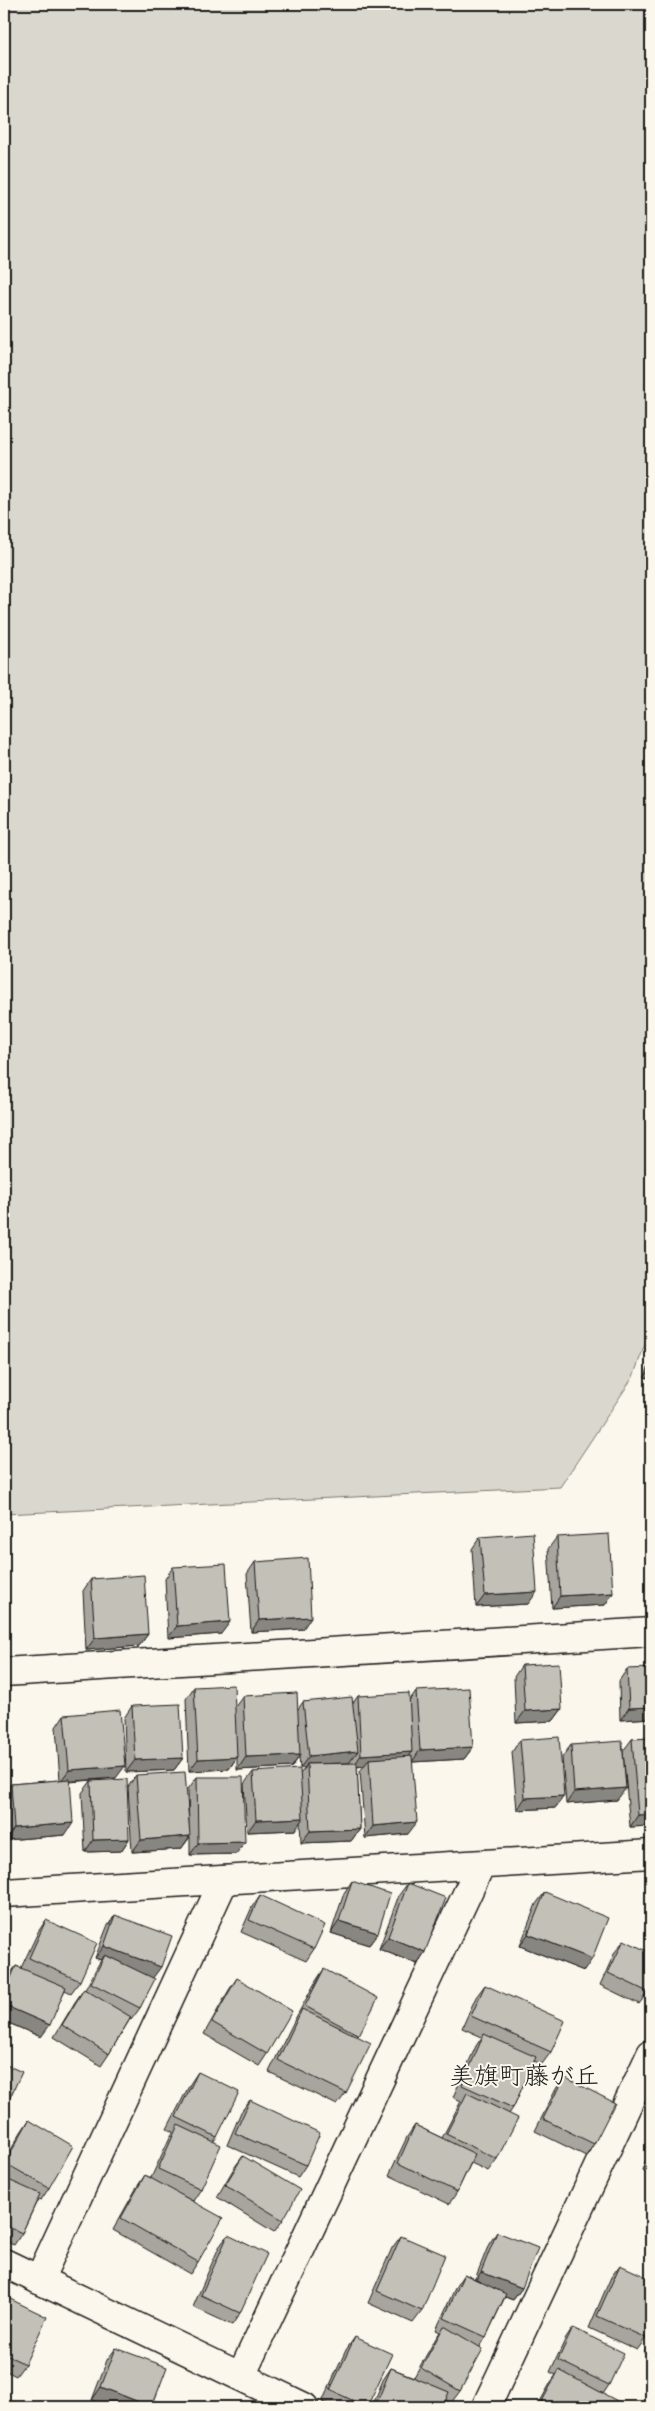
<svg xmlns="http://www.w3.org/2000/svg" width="655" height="2411" font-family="'Indie Flower','Klee One',sans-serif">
<rect width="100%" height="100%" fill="#fbf7ec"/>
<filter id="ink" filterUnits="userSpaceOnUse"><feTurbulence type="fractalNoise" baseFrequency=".02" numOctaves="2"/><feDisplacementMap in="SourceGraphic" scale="10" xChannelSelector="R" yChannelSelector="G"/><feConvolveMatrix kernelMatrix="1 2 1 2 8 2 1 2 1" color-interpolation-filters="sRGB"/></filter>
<g filter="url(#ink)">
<!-- green -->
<polygon fill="#dad7ce" stroke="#7b7a75" points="4,4 651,4 651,1328 633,1377 560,1487 4,1514"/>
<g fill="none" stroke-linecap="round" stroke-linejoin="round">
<defs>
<g id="minor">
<polyline points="4,1672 651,1632"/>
<polyline points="4,1893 651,1854"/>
<polyline points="4,2263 304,2407"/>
<polyline points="39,2280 224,1880"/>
<polyline points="241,2376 480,1866"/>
<polyline points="486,2407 651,2054"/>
</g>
</defs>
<!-- minor casing -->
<use href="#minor" stroke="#1c1c1c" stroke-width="31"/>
<!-- minor -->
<use href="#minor" stroke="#fbf7ec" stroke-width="28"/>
</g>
<!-- wall -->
<g fill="#a8a59e" stroke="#1c1c1c">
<polygon points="651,1359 651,1379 645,1377"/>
<polygon points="480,1537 528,1604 476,1607 472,1549"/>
<polygon points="557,1537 613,1593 605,1605 552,1608 548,1549"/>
<polygon points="255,1562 303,1629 251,1632 247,1574"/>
<polygon points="173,1567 221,1634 168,1638 165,1579"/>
<polygon points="91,1579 148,1634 139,1646 86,1650 83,1591"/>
<polygon points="522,1665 562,1709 553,1721 516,1723 514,1677"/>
<polygon points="627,1669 651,1718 620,1720 619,1681"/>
<polygon points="194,1687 235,1707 243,1696 298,1709 303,1702 352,1704 358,1696 409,1701 416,1691 473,1747 464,1759 412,1762 408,1834 365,1838 360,1771 364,1766 357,1767 360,1829 351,1841 301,1843 300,1821 295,1830 247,1832 244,1784 253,1772 300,1774 305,1768 300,1768 299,1757 292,1767 237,1770 237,1757 229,1769 189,1771 186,1699"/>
<polygon points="132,1706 183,1758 174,1770 126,1772 124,1718"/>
<polygon points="64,1715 116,1778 70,1782 65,1835 6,1840 4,1812 4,1794 11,1784 60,1780 56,1727"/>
<polygon points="651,1738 651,1826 630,1827 623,1751 632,1739"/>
<polygon points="520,1740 564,1796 555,1808 517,1810 512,1752"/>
<polygon points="571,1745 617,1800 566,1804 562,1757"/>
<polygon points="136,1775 189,1830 188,1789 197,1777 236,1854 190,1855 190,1837 181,1849 132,1852 128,1787"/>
<polygon points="91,1781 129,1839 121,1851 85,1852 82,1793"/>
<polygon points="352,1881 378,1933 369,1945 331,1933 344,1893"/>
<polygon points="408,1883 425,1952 417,1964 379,1949 399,1895"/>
<polygon points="545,1892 584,1971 520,1946 536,1904"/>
<polygon points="260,1895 314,1949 306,1961 241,1932 252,1907"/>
<polygon points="115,1915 153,1978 140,2008 131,2020 130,2019 109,2054 101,2066 54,2037 75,2002 84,1989 85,1990 97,1967 101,1960 95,1958 107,1927"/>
<polygon points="46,1920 80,1981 71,1993 65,1990 41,2037 4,2021 4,1986 7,1978 16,1966 21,1968 38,1932"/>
<polygon points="624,1940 648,1992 639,2004 600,1985 615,1952"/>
<polygon points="324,1969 359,2035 357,2036 346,2093 337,2105 269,2072 294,2021 316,1981"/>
<polygon points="237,1978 267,2054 259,2066 204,2034 229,1990"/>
<polygon points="485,1985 551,2052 542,2064 534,2061 513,2108 509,2114 497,2159 488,2171 471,2163 457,2192 449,2204 389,2175 407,2137 415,2125 442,2138 461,2101 453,2097 476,2046 482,2037 462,2028 476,1997"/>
<polygon points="198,2072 217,2137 214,2141 201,2189 193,2201 180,2195 198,2262 190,2274 113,2230 137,2187 145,2175 151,2178 170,2137 173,2132 167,2129 190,2084"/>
<polygon points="564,2077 594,2144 586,2156 535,2131 556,2089"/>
<polygon points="250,2100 306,2165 298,2177 227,2145 241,2112"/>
<polygon points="29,2120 49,2188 41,2200 38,2199 22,2233 14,2245 4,2241 4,2162 21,2132"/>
<polygon points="651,2147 651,2174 642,2170"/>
<polygon points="243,2156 283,2220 274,2232 217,2197 234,2168"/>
<polygon points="497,2232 522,2288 513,2300 505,2297 486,2337 480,2347 460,2391 451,2403 446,2400 443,2407 372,2407 383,2380 391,2368 414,2377 436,2338 440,2332 436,2330 456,2286 464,2274 475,2279 489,2244"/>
<polygon points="228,2235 240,2313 232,2325 193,2307 219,2247"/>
<polygon points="401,2236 422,2311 413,2323 368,2303 392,2248"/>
<polygon points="620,2265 646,2338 637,2350 589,2328 611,2277"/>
<polygon points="4,2296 25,2364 16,2376 4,2370"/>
<polygon points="573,2328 609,2385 603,2394 619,2407 537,2407 551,2382 556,2375 550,2372 565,2340"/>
<polygon points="355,2337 367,2407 334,2407 322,2402 346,2350"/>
<polygon points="651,2337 651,2357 644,2353"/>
<polygon points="116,2348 152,2407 113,2407 92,2400 107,2360"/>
</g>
<!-- shaded-wall -->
<g fill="#888681" stroke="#1c1c1c">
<polygon points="651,1368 651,1379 645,1377"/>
<polygon points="537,1592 528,1604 476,1607 485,1595"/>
<polygon points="613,1593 605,1605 552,1608 560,1596"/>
<polygon points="311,1617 303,1629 251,1632 259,1620"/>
<polygon points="230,1622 221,1634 168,1638 177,1626"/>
<polygon points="148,1634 139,1646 86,1650 95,1638"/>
<polygon points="651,1707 651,1718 620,1720 629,1708"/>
<polygon points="562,1709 553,1721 516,1723 525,1711"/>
<polygon points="473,1747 464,1759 412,1762 420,1750"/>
<polygon points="358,1751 349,1763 307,1764 305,1768 300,1768 309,1756"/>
<polygon points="412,1752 404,1764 369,1759 364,1766 353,1767 361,1755"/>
<polygon points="300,1755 292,1767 237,1770 246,1757"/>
<polygon points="237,1757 229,1769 189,1771 198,1759"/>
<polygon points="183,1758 174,1770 126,1772 135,1760"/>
<polygon points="125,1766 116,1778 60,1782 69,1770"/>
<polygon points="626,1788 617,1800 566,1804 574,1792"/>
<polygon points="564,1796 555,1808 517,1810 525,1798"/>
<polygon points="651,1814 651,1826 630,1827 638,1815"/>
<polygon points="303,1818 295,1830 247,1832 256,1820"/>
<polygon points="417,1822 408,1834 365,1838 373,1826"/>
<polygon points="73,1823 65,1835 6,1840 14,1828"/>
<polygon points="360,1829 351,1841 301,1843 310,1831"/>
<polygon points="190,1836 181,1849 132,1852 141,1840"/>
<polygon points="129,1839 121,1851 85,1852 93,1840"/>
<polygon points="245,1842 236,1854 190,1855 198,1843"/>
<polygon points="339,1921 378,1933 369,1945 331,1933"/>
<polygon points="528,1934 592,1959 584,1971 520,1946"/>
<polygon points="388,1937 425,1952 417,1964 379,1949"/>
<polygon points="104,1946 161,1967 152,1979 105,1955 101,1960 95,1958"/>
<polygon points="4,2005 50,2025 41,2037 4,2021"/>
<polygon points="650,2158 651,2159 651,2174 642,2170"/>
<polygon points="481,2272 522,2288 513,2300 473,2284"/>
<polygon points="101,2387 152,2407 113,2407 92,2400"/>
</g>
<!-- building -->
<g fill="#c3c0b8" stroke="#1c1c1c">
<polygon points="533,1533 537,1592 485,1595 480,1537"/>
<polygon points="609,1534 613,1593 560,1596 557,1537"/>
<polygon points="308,1558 311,1617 259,1620 255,1562"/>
<polygon points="226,1564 230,1622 177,1626 173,1567"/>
<polygon points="144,1575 148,1634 95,1638 91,1579"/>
<polygon points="559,1663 562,1709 525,1711 522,1665"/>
<polygon points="651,1668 651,1707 629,1708 627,1669"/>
<polygon points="234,1685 237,1757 198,1759 194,1687"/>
<polygon points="469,1688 473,1747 420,1750 416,1691"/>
<polygon points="297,1693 300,1755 246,1757 243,1696"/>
<polygon points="409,1693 412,1752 361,1755 358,1696"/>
<polygon points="352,1697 358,1751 309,1756 303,1702"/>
<polygon points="180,1704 183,1758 135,1760 132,1706"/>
<polygon points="120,1710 125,1766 69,1770 64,1715"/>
<polygon points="559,1737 564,1796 525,1798 520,1740"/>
<polygon points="651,1738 651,1814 638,1815 632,1739"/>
<polygon points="622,1741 626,1788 574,1792 571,1745"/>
<polygon points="412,1756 417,1822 373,1826 369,1759"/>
<polygon points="357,1763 360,1829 310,1831 307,1764"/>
<polygon points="300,1769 303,1818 256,1820 253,1772"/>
<polygon points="185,1772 190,1836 141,1840 136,1775"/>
<polygon points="197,1777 243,1777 245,1842 198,1843"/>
<polygon points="70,1779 73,1823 14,1828 11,1784"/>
<polygon points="127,1779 129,1839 93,1840 91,1781"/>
<polygon points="352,1881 390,1894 378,1933 339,1921"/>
<polygon points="408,1883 446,1898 425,1952 388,1937"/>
<polygon points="545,1892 608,1918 592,1959 528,1934"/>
<polygon points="260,1895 325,1925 314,1949 249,1920"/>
<polygon points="115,1915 172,1936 161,1967 104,1946"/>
<polygon points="46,1920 97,1943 80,1981 29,1958"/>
<polygon points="624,1940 651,1953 651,1985 648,1992 608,1973"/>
<polygon points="105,1955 155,1979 140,2008 91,1983"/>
<polygon points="16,1966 66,1987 50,2025 4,2005 4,1994"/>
<polygon points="324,1969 378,1998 359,2035 305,2006"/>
<polygon points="237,1978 292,2011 267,2054 212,2022"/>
<polygon points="485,1985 565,2021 551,2052 471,2016"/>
<polygon points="84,1989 131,2017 109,2054 62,2025"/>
<polygon points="302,2009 371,2043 346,2093 278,2060"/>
<polygon points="484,2034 536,2057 513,2108 462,2085"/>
<polygon points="4,2064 22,2072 5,2108 4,2108"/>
<polygon points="198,2072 239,2092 217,2137 176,2117"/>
<polygon points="564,2077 615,2103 594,2144 543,2119"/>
<polygon points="467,2093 518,2118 497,2159 446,2134"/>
<polygon points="250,2100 320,2133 306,2165 235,2133"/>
<polygon points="29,2120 73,2146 49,2188 5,2163"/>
<polygon points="178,2125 221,2145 201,2189 158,2169"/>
<polygon points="415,2125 475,2154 457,2192 398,2163"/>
<polygon points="243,2156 300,2190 283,2220 225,2185"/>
<polygon points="145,2175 223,2218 198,2262 121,2218"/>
<polygon points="4,2178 40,2194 22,2233 4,2225"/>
<polygon points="497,2232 538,2248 522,2288 481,2272"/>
<polygon points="228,2235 267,2254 240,2313 201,2295"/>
<polygon points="401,2236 445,2255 422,2311 377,2291"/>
<polygon points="620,2265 651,2279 651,2326 646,2338 597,2316"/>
<polygon points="464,2274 506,2294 486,2337 444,2318"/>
<polygon points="4,2296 47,2317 25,2364 4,2354"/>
<polygon points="444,2326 483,2349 460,2391 421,2368"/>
<polygon points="573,2328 624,2353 609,2385 558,2360"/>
<polygon points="355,2337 392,2354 367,2407 330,2390"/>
<polygon points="116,2348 167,2367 152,2407 101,2387"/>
<polygon points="391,2368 449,2392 443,2407 375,2407"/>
<polygon points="559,2370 621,2403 619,2407 545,2407 540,2405"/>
</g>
</g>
<g text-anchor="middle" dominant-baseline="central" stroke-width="4" stroke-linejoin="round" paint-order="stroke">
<!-- quarter labels -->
<g font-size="25" fill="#1c1c1c" stroke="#fbf7ec">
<text x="524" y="2078">美旗町藤が丘</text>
</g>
</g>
<!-- margin -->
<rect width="655" height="2411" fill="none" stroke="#fbf7ec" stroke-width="20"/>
<rect x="10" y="10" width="635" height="2391" fill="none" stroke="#1c1c1c" stroke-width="2" filter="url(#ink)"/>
</svg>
